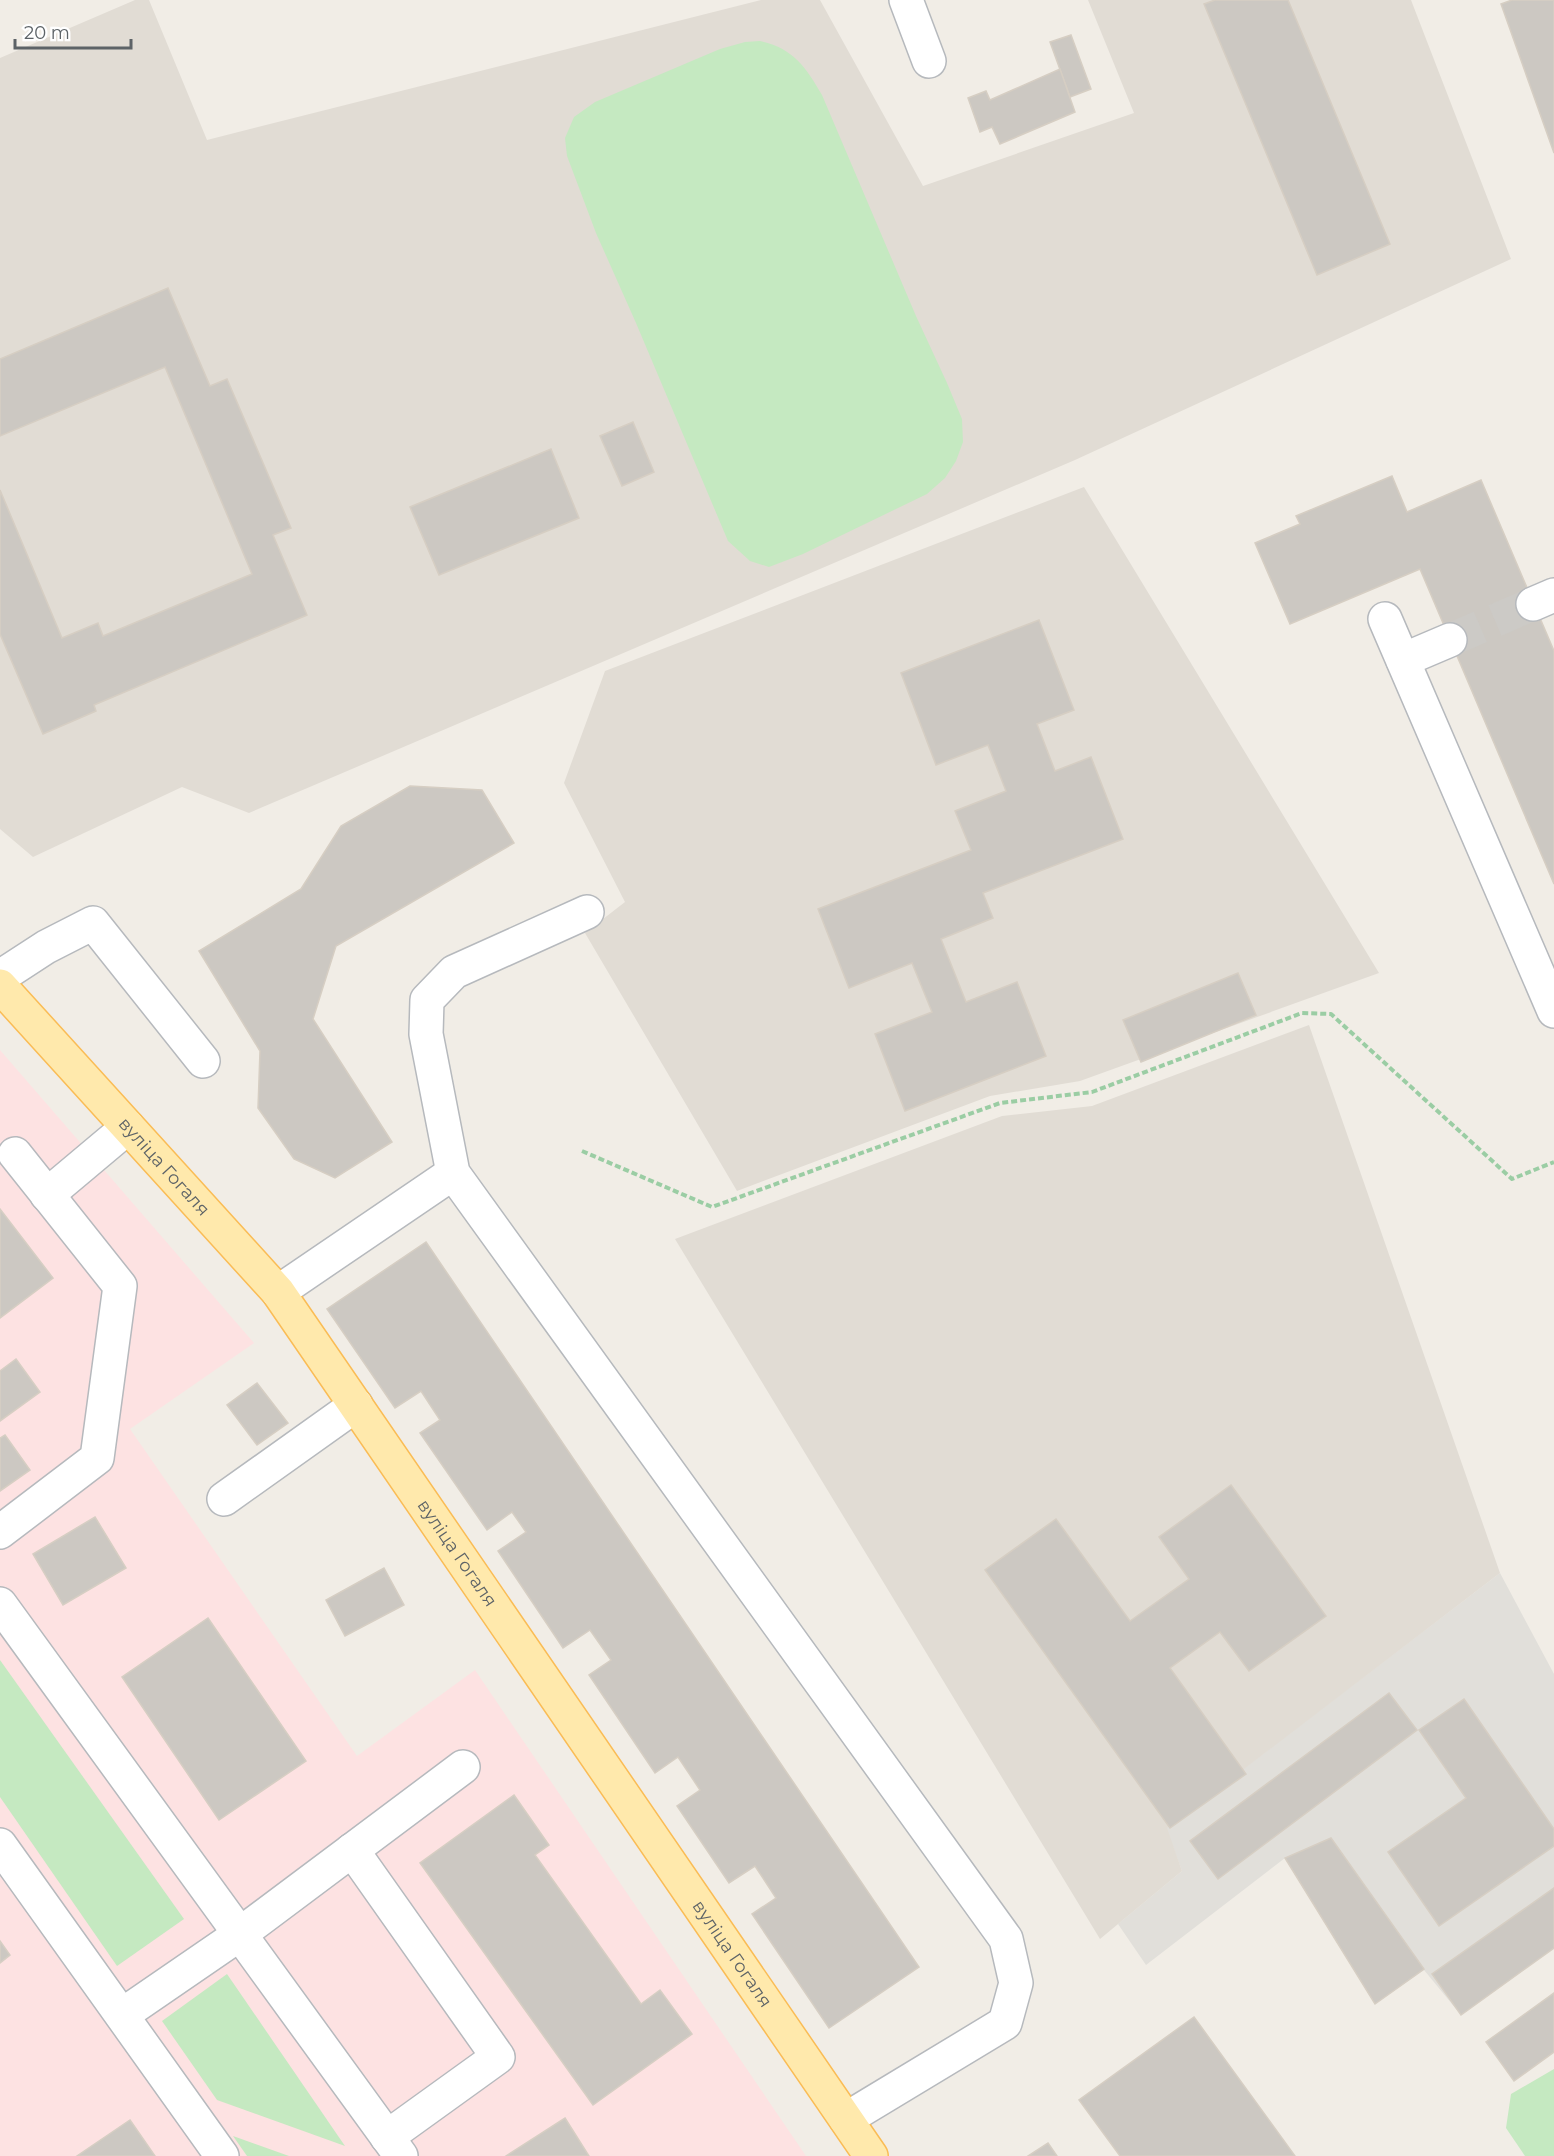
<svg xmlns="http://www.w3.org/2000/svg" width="1554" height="2156" font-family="Montserrat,sans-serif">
<rect width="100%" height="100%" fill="#f1ede6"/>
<!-- industrial -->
<polygon fill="#e1dfda" points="1500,1573 1554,1674 1554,1948 1461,2015 1424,1970 1375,2004 1285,1858 1146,1965 1118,1924 1182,1871 1166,1828"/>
<!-- education -->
<g fill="#e1dcd4">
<polygon points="135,0 149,0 207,140 761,0 820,0 923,186 1134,113 1088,0 1411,0 1511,259 1075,460 249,813 182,787 33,857 0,829 0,58"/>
<polygon points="1084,487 1379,973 1080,1081 990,1096 737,1191 585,933 625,902 564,783 605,671"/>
<polygon points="1309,1025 1500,1573 1167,1828 1182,1871 1100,1939 675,1239 1002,1116 1092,1106"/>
</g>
<!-- medical -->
<polygon fill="#fde2e2" points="0,1050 254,1343 130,1429 357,1756 475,1670 806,2156 0,2156"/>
<!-- green -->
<g fill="#c5e9c1">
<path d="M760 41C793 48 806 67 822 95L916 316 947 383 962 419 963 442 956 461 945 478 927 494 803 554 769 567 750 561 728 541 636 323 596 233 567 156 565 138 574 117 595 102 720 49 745 42Z"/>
<polygon points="0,1660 184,1919 117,1966 0,1797"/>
<polygon points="227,1974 345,2146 217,2100 162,2021"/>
<polygon points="1554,2069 1554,2156 1525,2156 1506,2128 1511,2094"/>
<polygon points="233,2136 289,2156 247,2156"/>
</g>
<!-- building -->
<g fill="#ccc8c2" stroke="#d6cec3" stroke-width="1.5">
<polygon points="1215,0 1288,0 1390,244 1317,275 1204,4"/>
<polygon points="1512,0 1554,0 1554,153 1501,4"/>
<polygon points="1071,35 1091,89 1070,97 1050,42"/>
<polygon points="1060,69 1075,112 1000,144 992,127 980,132 968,98 986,91 990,100"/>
<polygon points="168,288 210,386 227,379 291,528 273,535 307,615 94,705 96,711 43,734 0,634 0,490 62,638 98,623 103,636 252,574 165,367 0,436 0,359"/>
<polygon points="633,422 654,472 622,486 600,436"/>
<polygon points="551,449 579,518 439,575 410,507"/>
<polygon points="1392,476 1407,512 1481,480 1554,651 1554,884 1420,569 1290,624 1255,543 1300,524 1296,516"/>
<polygon points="1039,620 1074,710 1037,724 1055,771 1091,757 1123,839 983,893 993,918 941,939 966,1002 1017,982 1046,1056 905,1111 875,1034 932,1012 912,963 849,988 818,909 971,850 955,811 1006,791 988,745 936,765 901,673"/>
<polygon points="410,786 482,790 514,843 336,946 313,1019 392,1142 335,1178 294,1159 258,1108 260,1051 199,951 301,889 341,826"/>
<polygon points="1238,973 1256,1015 1141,1062 1123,1020"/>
<polygon points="0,1209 53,1278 0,1318"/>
<polygon points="426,1242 919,1967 829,2028 752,1914 776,1898 755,1866 729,1883 677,1806 700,1790 678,1757 655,1773 589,1675 611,1660 590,1630 563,1648 498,1551 526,1532 512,1512 487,1530 420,1433 440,1420 421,1391 395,1408 327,1309"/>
<polygon points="16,1359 40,1392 0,1421 0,1371"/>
<polygon points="257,1383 288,1423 257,1445 227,1405"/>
<polygon points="5,1435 30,1470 0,1491 0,1438"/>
<polygon points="1231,1485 1326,1616 1249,1671 1220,1632 1170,1668 1246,1774 1170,1828 985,1570 1056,1519 1130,1621 1189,1579 1159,1537"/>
<polygon points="95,1517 126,1568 63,1605 33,1554"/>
<polygon points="384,1568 404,1605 345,1636 326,1600"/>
<polygon points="208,1618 306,1761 219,1820 122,1677"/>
<polygon points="1389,1693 1417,1730 1218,1879 1190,1841"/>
<polygon points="1464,1699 1554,1829 1554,1846 1439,1926 1388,1852 1466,1798 1419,1730"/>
<polygon points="514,1795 549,1845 535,1855 641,2004 660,1990 692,2034 593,2105 420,1863"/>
<polygon points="1331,1838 1424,1969 1375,2004 1285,1858"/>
<polygon points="1554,1888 1554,1948 1461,2015 1432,1974"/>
<polygon points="0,1941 10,1955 0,1963"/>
<polygon points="1554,1993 1554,2052 1514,2081 1486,2042"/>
<polygon points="1194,2017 1295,2156 1120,2156 1079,2100"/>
<polygon points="565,2118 589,2156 506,2156"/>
<polygon points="130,2120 155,2156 77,2156"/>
<polygon points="1048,2143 1057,2156 1028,2156"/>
</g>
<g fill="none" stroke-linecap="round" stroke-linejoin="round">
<!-- minor-tunnel -->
<polyline stroke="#cccac6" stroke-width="33" stroke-dasharray="33 16" stroke-linecap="butt" points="1450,640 1533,604"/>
<defs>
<g id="minor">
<polyline points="906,0 929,61"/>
<polyline points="1533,604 1554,595"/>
<polyline points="1385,619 1554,1011"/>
<polyline points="1403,660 1450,640"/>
<polyline points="587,912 454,972 427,1000 426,1034 453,1173 1006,1939 1016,1983 1005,2023 846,2119"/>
<polyline points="0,977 46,947 93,923 203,1061"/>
<polyline points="47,1195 128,1127"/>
<polyline points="278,1292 453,1173"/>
<polyline points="224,1499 356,1405"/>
<polyline points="0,1532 97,1458 120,1286 15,1154"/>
<polyline points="0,1604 401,2156"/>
<polyline points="0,1845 222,2156"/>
<polyline points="352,1850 498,2057 387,2137"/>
<polyline points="122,2015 240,1934 463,1767"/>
</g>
<g id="major">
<path id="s1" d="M0 986 278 1292 871 2156"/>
</g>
</defs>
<!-- minor casing -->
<use href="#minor" stroke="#b6b9bd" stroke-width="36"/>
<!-- major casing -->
<use href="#major" stroke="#fabc55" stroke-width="36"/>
<!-- path -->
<polyline stroke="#9bcda4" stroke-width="4" stroke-dasharray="6 3" stroke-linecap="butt" points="582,1151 712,1207 1000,1103 1092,1092 1302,1013 1331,1014 1512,1179 1554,1162"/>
<!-- minor -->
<use href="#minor" stroke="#fff" stroke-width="33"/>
<!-- major -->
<use href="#major" stroke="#ffe9ac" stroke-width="33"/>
</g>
<g text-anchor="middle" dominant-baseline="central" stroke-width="6" stroke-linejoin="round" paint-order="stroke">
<!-- street labels -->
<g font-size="18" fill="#5d6367" stroke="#fff">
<text stroke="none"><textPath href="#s1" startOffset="244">вуліца Гогаля</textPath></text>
<text stroke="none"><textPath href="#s1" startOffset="730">вуліца Гогаля</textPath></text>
<text stroke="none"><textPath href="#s1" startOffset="1216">вуліца Гогаля</textPath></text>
</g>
</g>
<!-- scale -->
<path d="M15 39v9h116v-9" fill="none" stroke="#5d6367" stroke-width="3"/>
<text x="24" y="39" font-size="18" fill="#5d6367" stroke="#ffffff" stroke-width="4.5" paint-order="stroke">20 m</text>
</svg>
